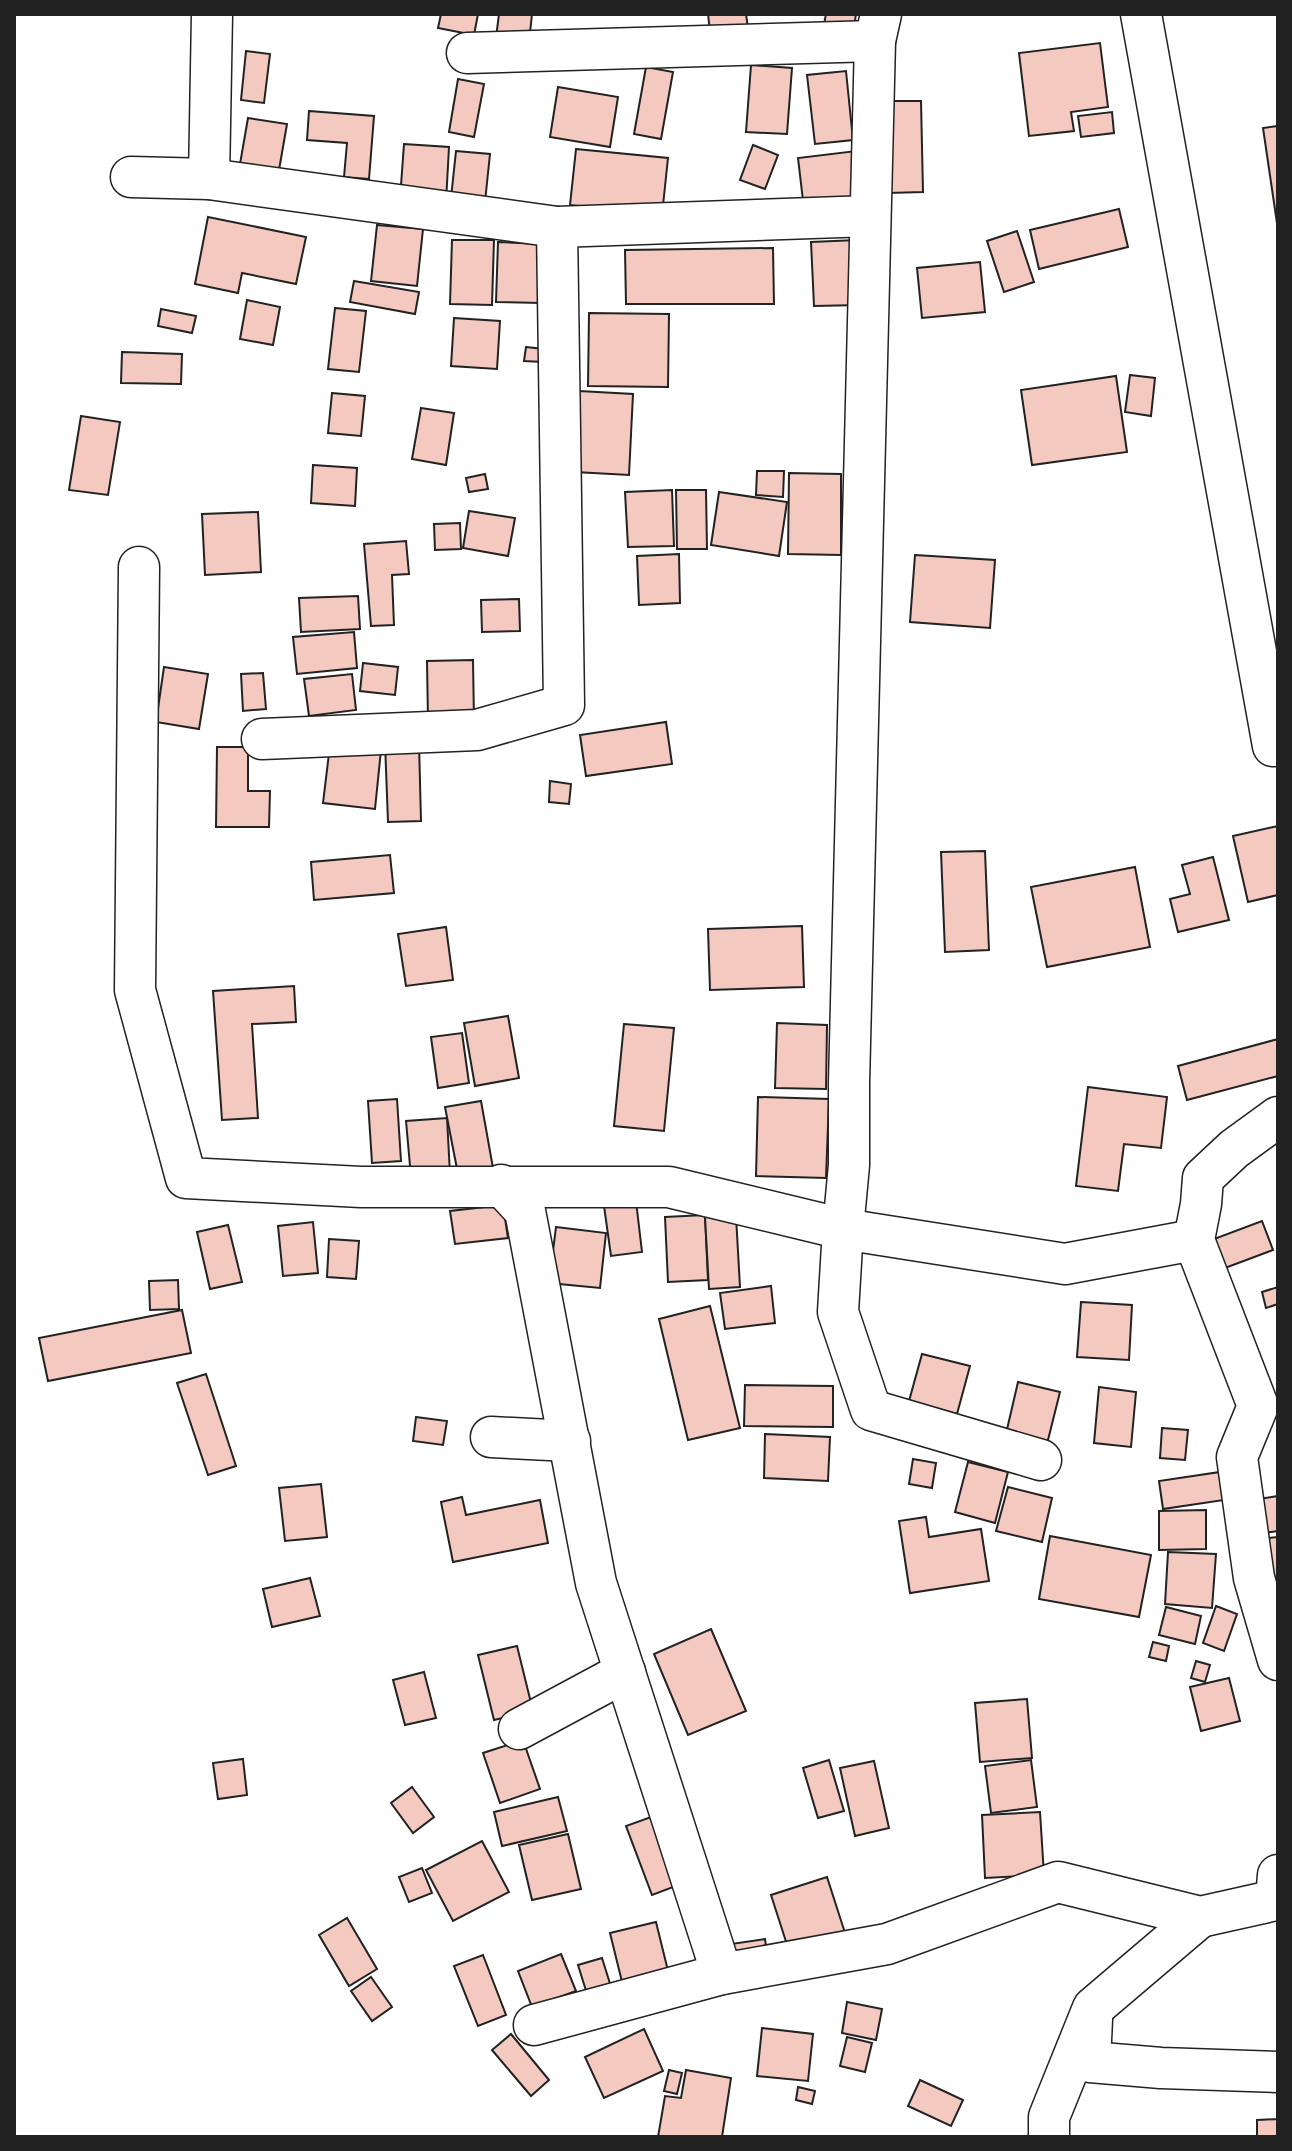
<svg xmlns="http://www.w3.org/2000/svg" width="1292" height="2151" font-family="Commissioner,sans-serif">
<rect width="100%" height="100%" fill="#fff"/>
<!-- building -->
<g fill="#f3c9c0" stroke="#222" stroke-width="2">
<polygon points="441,14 478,14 474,35 438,28"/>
<polygon points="499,14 532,14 529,42 496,38"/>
<polygon points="708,14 746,14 748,28 710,32"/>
<polygon points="826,14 856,14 853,34 823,29"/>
<polygon points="1100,43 1108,107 1071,112 1074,131 1029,136 1019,53"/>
<polygon points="246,51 270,54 264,103 241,100"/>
<polygon points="751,65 792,68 787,134 746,132"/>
<polygon points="646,67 673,72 661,139 634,134"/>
<polygon points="846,71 853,140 815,144 807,75"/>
<polygon points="458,79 484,84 474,137 449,132"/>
<polygon points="558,87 618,97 610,147 550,137"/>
<polygon points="886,101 921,101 923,192 888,193"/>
<polygon points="309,111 374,116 369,179 344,177 347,143 307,140"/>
<polygon points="1112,112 1114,133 1081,137 1078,116"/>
<polygon points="248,118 287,124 279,170 240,164"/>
<polygon points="1278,126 1278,230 1263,128"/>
<polygon points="404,144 449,147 446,202 400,199"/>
<polygon points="753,145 778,155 765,189 740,180"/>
<polygon points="576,149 668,158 662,215 570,205"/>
<polygon points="456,151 490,154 485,202 451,198"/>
<polygon points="856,151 863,202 804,209 798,158"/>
<polygon points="1119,209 1128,247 1039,269 1030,230"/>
<polygon points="208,217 306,237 296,284 242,273 238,293 195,284"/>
<polygon points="377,225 423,229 417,286 371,281"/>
<polygon points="1017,231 1034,282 1004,292 987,241"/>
<polygon points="452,240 494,240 492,305 450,304"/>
<polygon points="857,240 861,305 814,306 811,242"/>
<polygon points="498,242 543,244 541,303 496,302"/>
<polygon points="773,248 774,304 626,304 625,250"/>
<polygon points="980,262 985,312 922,318 917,268"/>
<polygon points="354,281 419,292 415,314 350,302"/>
<polygon points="247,300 280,307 273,345 240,339"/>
<polygon points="335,308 366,311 359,372 328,369"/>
<polygon points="161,309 196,316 192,333 158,326"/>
<polygon points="589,313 669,314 668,387 588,386"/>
<polygon points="454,318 500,321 497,369 451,366"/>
<polygon points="526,347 544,349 543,362 524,361"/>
<polygon points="122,352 182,354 181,384 121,383"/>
<polygon points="1130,375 1155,378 1151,416 1125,412"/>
<polygon points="1116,376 1127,452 1032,465 1021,390"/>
<polygon points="579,391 633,394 629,475 575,472"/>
<polygon points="332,393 365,396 361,436 328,433"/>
<polygon points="421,408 454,413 446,465 412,459"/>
<polygon points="81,416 120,422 108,495 69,490"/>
<polygon points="313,465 357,468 355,506 311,503"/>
<polygon points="757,471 784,471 783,497 756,495"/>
<polygon points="789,473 841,474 841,555 788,554"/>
<polygon points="485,474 488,489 469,492 466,478"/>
<polygon points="672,490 674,546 628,547 625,492"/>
<polygon points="676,490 706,490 707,549 677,549"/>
<polygon points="719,492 787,502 779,556 711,545"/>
<polygon points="469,511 515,518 508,556 463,548"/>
<polygon points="258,512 261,572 205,575 202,514"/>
<polygon points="460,523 461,549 435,550 434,524"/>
<polygon points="406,541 409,574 392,575 394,625 371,626 364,544"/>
<polygon points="679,554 680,603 639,605 637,556"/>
<polygon points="915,555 995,560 990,628 910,622"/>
<polygon points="358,596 360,629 301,632 299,598"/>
<polygon points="519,599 520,631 482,632 481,600"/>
<polygon points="354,632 357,668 297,674 293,637"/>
<polygon points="473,660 474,721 428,721 427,661"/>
<polygon points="363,663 398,667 395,695 360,691"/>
<polygon points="164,667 208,674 199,729 156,722"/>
<polygon points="263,673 266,709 243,711 241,674"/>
<polygon points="352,674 356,710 309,716 304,679"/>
<polygon points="666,722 672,764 586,776 580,735"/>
<polygon points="385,743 419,743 421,821 388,822"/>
<polygon points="330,745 381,750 375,809 323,803"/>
<polygon points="217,747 248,747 248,791 270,791 269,827 216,827"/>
<polygon points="550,781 571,784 569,804 549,802"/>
<polygon points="1278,826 1278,895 1248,902 1233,836"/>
<polygon points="985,851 989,950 945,952 941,852"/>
<polygon points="390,855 394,893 314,900 311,862"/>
<polygon points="1213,857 1229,920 1178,932 1170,899 1190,894 1182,865"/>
<polygon points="1135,867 1150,947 1047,967 1031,887"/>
<polygon points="802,926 804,987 710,990 708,929"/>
<polygon points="446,927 453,980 406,986 398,934"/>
<polygon points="294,986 296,1022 252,1024 258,1118 222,1120 213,991"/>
<polygon points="508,1016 519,1078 475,1086 464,1023"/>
<polygon points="777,1023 827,1025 826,1089 775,1088"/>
<polygon points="624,1024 674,1028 664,1131 614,1126"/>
<polygon points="462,1033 469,1083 438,1088 431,1037"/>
<polygon points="1278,1039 1278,1076 1187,1100 1178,1066"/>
<polygon points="1088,1087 1167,1097 1161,1148 1124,1144 1118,1191 1076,1186"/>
<polygon points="758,1097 829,1099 826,1178 756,1176"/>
<polygon points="397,1099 401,1161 372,1163 368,1101"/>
<polygon points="481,1101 493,1168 458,1174 445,1107"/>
<polygon points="447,1118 450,1174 411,1177 406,1121"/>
<polygon points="636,1201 642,1252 611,1256 604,1206"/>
<polygon points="503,1205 508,1238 455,1244 450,1211"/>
<polygon points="705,1215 708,1280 668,1282 665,1217"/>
<polygon points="736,1216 740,1287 709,1289 705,1217"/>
<polygon points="1262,1221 1273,1250 1217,1271 1206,1242"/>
<polygon points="313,1222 318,1273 283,1276 278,1226"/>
<polygon points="228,1225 242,1282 210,1289 197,1232"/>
<polygon points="556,1227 606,1233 600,1288 549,1283"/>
<polygon points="329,1239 359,1241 356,1279 327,1277"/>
<polygon points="178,1280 179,1309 150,1310 149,1281"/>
<polygon points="771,1286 775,1323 725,1329 720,1293"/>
<polygon points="1278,1287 1278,1304 1266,1308 1262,1292"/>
<polygon points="1081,1302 1132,1305 1129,1360 1077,1357"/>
<polygon points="710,1306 740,1428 688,1440 659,1319"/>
<polygon points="182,1310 191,1353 48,1381 39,1338"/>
<polygon points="922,1354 970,1366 957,1414 909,1401"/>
<polygon points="206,1374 236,1466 208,1475 177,1383"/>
<polygon points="1018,1382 1060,1392 1046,1448 1005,1438"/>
<polygon points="745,1385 833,1386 833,1427 744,1426"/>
<polygon points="1099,1387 1136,1392 1131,1447 1094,1443"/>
<polygon points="416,1417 447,1421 443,1445 413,1441"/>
<polygon points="1162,1428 1188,1430 1185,1460 1160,1458"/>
<polygon points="765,1434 830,1437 828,1481 764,1478"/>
<polygon points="913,1459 936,1463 932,1488 909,1484"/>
<polygon points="968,1462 1008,1472 995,1523 955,1512"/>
<polygon points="1220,1472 1224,1500 1163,1509 1159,1481"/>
<polygon points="321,1484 327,1537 285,1541 279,1488"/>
<polygon points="1008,1487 1052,1498 1042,1542 996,1531"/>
<polygon points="1278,1496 1278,1531 1257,1534 1251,1500"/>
<polygon points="462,1497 466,1515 540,1500 548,1543 453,1562 441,1502"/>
<polygon points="1206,1510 1206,1549 1159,1550 1159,1511"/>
<polygon points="926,1517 929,1537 981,1529 989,1581 910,1593 899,1521"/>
<polygon points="1050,1536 1151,1555 1139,1617 1039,1599"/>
<polygon points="1278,1537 1278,1580 1262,1581 1259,1539"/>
<polygon points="1168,1552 1216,1554 1212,1608 1165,1604"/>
<polygon points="310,1578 320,1616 272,1627 263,1589"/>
<polygon points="1216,1606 1237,1614 1224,1651 1203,1643"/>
<polygon points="1166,1607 1201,1616 1195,1644 1159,1635"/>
<polygon points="711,1629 746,1711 688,1735 654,1654"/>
<polygon points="1153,1642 1169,1646 1166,1661 1149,1657"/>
<polygon points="517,1646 533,1711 494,1720 478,1655"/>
<polygon points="1196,1661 1210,1665 1205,1682 1191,1678"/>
<polygon points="424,1672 436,1718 405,1725 393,1680"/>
<polygon points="1229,1678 1240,1721 1201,1731 1190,1687"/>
<polygon points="1027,1699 1032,1758 980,1762 975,1703"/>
<polygon points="523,1740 540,1789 500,1803 483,1753"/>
<polygon points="243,1759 247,1795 218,1799 213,1763"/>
<polygon points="829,1760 844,1811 818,1818 803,1768"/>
<polygon points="1031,1760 1037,1807 991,1813 985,1766"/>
<polygon points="874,1761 889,1828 855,1836 840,1768"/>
<polygon points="412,1787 434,1817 413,1833 391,1803"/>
<polygon points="558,1797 567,1831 502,1846 494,1812"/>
<polygon points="1040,1812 1044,1875 985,1878 982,1815"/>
<polygon points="651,1817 676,1886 652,1895 626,1826"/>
<polygon points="568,1834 581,1889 532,1900 519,1845"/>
<polygon points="482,1841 509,1892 453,1921 426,1870"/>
<polygon points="422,1868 432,1893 409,1902 399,1877"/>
<polygon points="827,1877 846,1936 790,1954 771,1895"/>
<polygon points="347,1918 377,1969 349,1986 319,1935"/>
<polygon points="656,1922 670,1979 624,1990 610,1933"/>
<polygon points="765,1939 768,1961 734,1967 731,1944"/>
<polygon points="561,1954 576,1991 532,2007 518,1971"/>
<polygon points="483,1955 506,2015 478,2026 454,1966"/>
<polygon points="602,1958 612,1990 588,1997 578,1965"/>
<polygon points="371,1977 392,2007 372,2021 351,1991"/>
<polygon points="847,2002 882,2009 876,2040 842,2033"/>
<polygon points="762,2028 813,2034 808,2081 757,2076"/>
<polygon points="644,2029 663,2071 604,2098 585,2057"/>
<polygon points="511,2034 549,2080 531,2096 492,2050"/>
<polygon points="847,2037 872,2043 865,2072 840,2066"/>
<polygon points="669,2070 682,2073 677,2094 664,2091"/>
<polygon points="686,2070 731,2078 722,2137 658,2137 665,2096 681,2098"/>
<polygon points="920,2080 963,2100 951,2126 908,2106"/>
<polygon points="798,2087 815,2091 812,2104 796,2100"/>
<polygon points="1278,2119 1278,2137 1257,2137 1257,2120"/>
</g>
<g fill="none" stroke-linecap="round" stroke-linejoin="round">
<defs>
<g id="minor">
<polyline points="1141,14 1273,746"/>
<polyline points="467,53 875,41"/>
<polyline points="131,177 209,179 557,227 870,216"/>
<polyline points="209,179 212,14"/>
<polyline points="139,567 135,990 186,1178 361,1187 669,1187 843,1229 849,1165 849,1083 875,41 881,14"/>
<polyline points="262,739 477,730 564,705 557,227"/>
<polyline points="1278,1117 1234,1149 1203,1178 1201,1204 1194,1240 1258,1406 1237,1457 1254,1578 1278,1660"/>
<polyline points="501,1185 525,1211 596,1583 722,1974"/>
<polyline points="491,1437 570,1441"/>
<polyline points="1041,1460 871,1410 838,1312 843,1229 1065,1264 1194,1240"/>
<polyline points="519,1729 625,1672"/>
<polyline points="1092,2019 1090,2062 1161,2068 1278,2072"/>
<polyline points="534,2025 722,1974 887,1944 1058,1882 1200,1917 1276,1900 1278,1875"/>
<polyline points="1049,2137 1049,2117 1093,2008 1200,1917"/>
</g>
</defs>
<!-- minor casing -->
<use href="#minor" stroke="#222" stroke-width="43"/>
<!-- minor -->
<use href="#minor" stroke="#fff" stroke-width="40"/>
</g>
<!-- border -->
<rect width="1292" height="2151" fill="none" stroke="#222222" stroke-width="32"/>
</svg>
